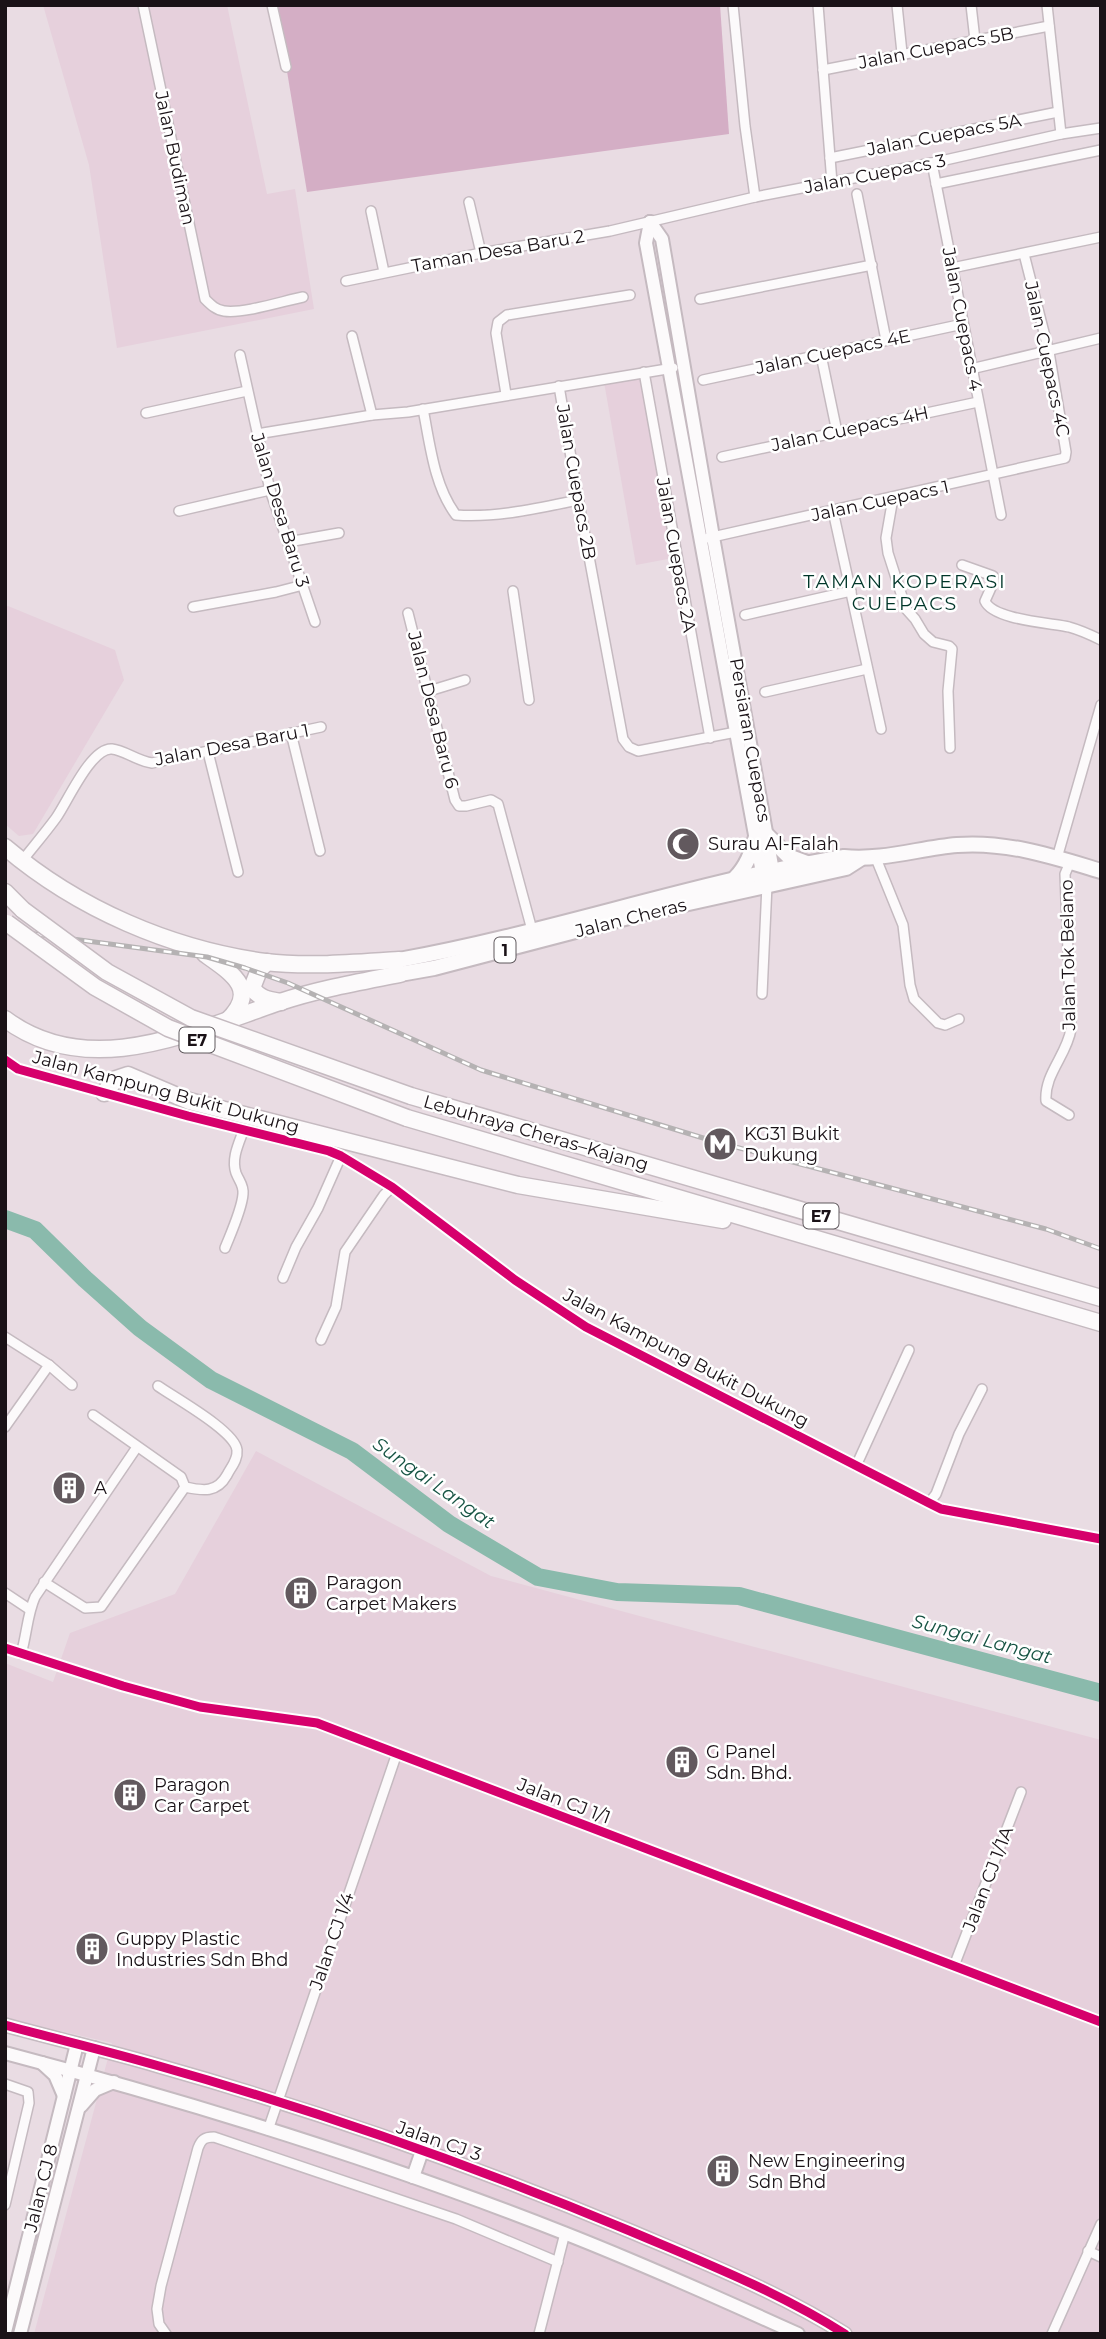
<svg xmlns="http://www.w3.org/2000/svg" width="1106" height="2339" font-family="Montserrat,sans-serif">
<rect width="100%" height="100%" fill="#e9dce3"/>
<!-- built -->
<g fill="#e6d0dc">
<polygon points="43,5 227,5 267,194 295,189 314,309 117,348 89,165"/>
<polygon points="640,376 673,558 636,565 604,382"/>
<polygon points="8,606 115,650 124,680 33,834 19,836 5,824 5,608"/>
<polygon points="256,1451 491,1576 1101,1740 1101,2334 34,2334 112,2043 5,2018 5,1663 53,1682 70,1633 175,1594"/>
</g>
<!-- forest -->
<polygon fill="#d4aec5" points="276,5 720,5 729,134 307,192"/>
<g fill="none" stroke-linecap="round" stroke-linejoin="round">
<!-- river -->
<polyline stroke="#8abaac" stroke-width="18" points="5,1219 35,1230 85,1279 140,1328 211,1380 352,1451 449,1524 538,1577 617,1592 739,1596 1101,1693"/>
<defs>
<g id="street">
<path d="M143 5 205 299C211 305 216 310 224 311 243 314 283 301 303 297"/>
<polyline points="272,5 286,67"/>
<polyline points="733,5 745,126 755,197"/>
<polyline points="818,5 832,183"/>
<polyline points="897,5 902,53"/>
<polyline points="971,5 975,40"/>
<polyline points="1047,5 1061,134"/>
<polyline points="823,70 1049,26"/>
<polyline points="830,158 1058,112"/>
<polyline points="932,163 1001,515"/>
<polyline points="936,184 1101,150"/>
<polyline points="857,194 886,340"/>
<polyline points="469,202 481,253"/>
<polyline points="371,211 384,272"/>
<polyline points="952,268 1101,237"/>
<polyline points="346,281 481,253 610,231 755,197 932,163 1061,134 1101,128"/>
<polyline points="700,299 872,265"/>
<polyline points="352,336 372,415"/>
<polyline points="240,355 270,490 315,622"/>
<polyline points="821,355 837,432"/>
<polyline points="971,369 1101,338"/>
<polyline points="644,372 710,738"/>
<polyline points="703,380 963,324"/>
<polyline points="559,386 576,487 623,739 629,747 638,751 736,732"/>
<polyline points="506,394 496,333 498,322 507,315 630,295"/>
<path d="M423 409C430 444 434 486 456 515 497 518 539 508 578 500"/>
<polyline points="146,413 247,391"/>
<polyline points="257,434 372,415 408,412 673,368"/>
<polyline points="722,457 978,402"/>
<polyline points="893,498 886,538 888,553 906,609 915,619 924,634 933,642 949,646 952,649 948,691 950,748"/>
<polyline points="179,511 270,490"/>
<polyline points="833,511 881,729"/>
<polyline points="708,538 1065,458 1066,452 1049,352 1024,254"/>
<polyline points="288,542 339,533"/>
<path d="M962 565 993 576 994 581 985 601C993 620 1051 623 1069 627 1080 630 1091 635 1101 640"/>
<polyline points="513,591 529,700"/>
<polyline points="193,607 276,592 303,585"/>
<polyline points="408,613 455,800 459,806 466,806 491,800 498,804 532,930"/>
<polyline points="745,615 851,591"/>
<polyline points="429,691 465,680"/>
<polyline points="765,692 867,669"/>
<polyline points="291,733 320,851"/>
<polyline points="208,752 238,872"/>
<polyline points="875,856 903,925 910,985 914,999 938,1023 945,1025 959,1019"/>
<polyline points="1057,858 1101,705"/>
<path d="M22 861C33 847 45 833 56 818 67 803 91 747 112 749 124 750 137 761 152 763L321 727"/>
<polyline points="762,994 767,885"/>
<polyline points="5,1060 18,1069 188,1116 329,1151 341,1156 392,1187 515,1280 586,1327 929,1503 941,1509 1101,1539"/>
<path d="M1069 1115 1046 1101C1044 1074 1067 1055 1071 1029L1065 874 1070 862"/>
<path d="M225 1248C231 1233 242 1209 243 1194 244 1185 239 1181 236 1173 231 1158 239 1143 244 1129"/>
<polyline points="283,1278 296,1247 318,1208 341,1156"/>
<polyline points="5,1337 49,1365 72,1385"/>
<polyline points="321,1340 336,1307 345,1252 384,1195 392,1187"/>
<path d="M158 1386C175 1398 235 1431 237 1450 238 1460 231 1467 227 1475 217 1493 203 1491 185 1487"/>
<polyline points="5,1427 49,1365"/>
<polyline points="856,1466 909,1350"/>
<polyline points="929,1503 936,1494 959,1434 982,1389"/>
<polyline points="44,1582 85,1608 101,1607 185,1487 181,1477 93,1415"/>
<polyline points="5,1593 29,1609"/>
<polyline points="5,1648 123,1686 200,1707 317,1723 1101,2022"/>
<path d="M21 1654C27 1634 27 1615 35 1597L137 1447"/>
<polyline points="954,1966 1021,1792"/>
<polyline points="5,2084 28,2092 29,2103 5,2205"/>
<polyline points="268,2130 397,1753"/>
<polyline points="1088,2251 1101,2257"/>
<path d="M166 2334 159 2324 157 2309 161 2286 198 2148C201 2140 204 2137 214 2137L456 2219 558 2262"/>
<polyline points="539,2334 565,2233"/>
<polyline points="1052,2334 1101,2224"/>
</g>
<g id="secondary">
<polyline points="650,222 662,239 713,537 773,871 770,879"/>
<polyline points="650,222 646,243 762,873 766,882"/>
<path d="M5 2025C56 2039 108 2051 159 2066 319 2111 477 2167 630 2231 703 2262 777 2291 845 2334"/>
<path d="M5 2053C194 2103 382 2161 564 2233 643 2264 721 2299 798 2334"/>
<polyline points="42,2063 55,2075 64,2096"/>
<polyline points="81,2106 95,2090 114,2082"/>
<polyline points="413,2177 422,2151"/>
<polyline points="5,2332 77,2044"/>
<polyline points="20,2334 94,2048"/>
</g>
<g id="primary">
<polyline points="767,835 788,856 807,863"/>
<path d="M735 878C747 866 751 853 756 837"/>
<path d="M399 960C549 933 694 882 844 857 882 861 920 848 957 845 1007 841 1054 857 1101 871"/>
<polyline points="400,974 434,968 648,912 846,868 860,859"/>
</g>
<g id="highway">
<path d="M5 847C78 909 171 949 265 962 307 967 356 963 399 960"/>
<polyline points="5,892 23,910"/>
<path d="M205 954C232 973 260 990 227 1021"/>
<path d="M267 962 259 970 252 988C260 999 268 1000 281 1002"/>
<path d="M5 1019C89 1082 193 1031 280 1002 319 989 360 982 400 974"/>
<polyline points="104,1093 116,1079 128,1075 189,1101 518,1185 723,1220"/>
<polyline points="411,1096 1101,1298"/>
<polyline points="407,1118 1101,1323"/>
</g>
</defs>
<!-- street casing -->
<use href="#street" stroke="#c5bac0" stroke-width="12"/>
<!-- secondary casing -->
<use href="#secondary" stroke="#c5bac0" stroke-width="16"/>
<!-- primary casing -->
<use href="#primary" stroke="#c5bac0" stroke-width="18"/>
<!-- highway casing -->
<use href="#highway" stroke="#c5bac0" stroke-width="19"/>
<!-- street -->
<use href="#street" stroke="#fcfafb" stroke-width="9"/>
<!-- secondary -->
<use href="#secondary" stroke="#fcfafb" stroke-width="12"/>
<!-- primary -->
<use href="#primary" stroke="#fcfafb" stroke-width="14"/>
<!-- highway -->
<use href="#highway" stroke="#fcfafb" stroke-width="16"/>
<defs>
<polyline id="rail" points="5,930 207,957 245,968 288,983 481,1070 713,1141 1046,1229 1101,1249"/>
</defs>
<!-- rail casing -->
<use href="#rail" stroke="#b5b2b3" stroke-width="5"/>
<!-- rail -->
<use href="#rail" stroke="#fff" stroke-width="2.5" stroke-dasharray="8" stroke-linecap="butt"/>
<defs>
<g id="highway-bridge">
<polyline points="23,910 107,972 191,1018 411,1096"/>
<polyline points="7,923 95,987 168,1028 407,1118"/>
</g>
</defs>
<!-- highway-bridge casing -->
<use href="#highway-bridge" stroke="#c5bac0" stroke-width="19" stroke-linecap="butt"/>
<!-- highway-bridge -->
<use href="#highway-bridge" stroke="#fcfafb" stroke-width="16"/>
<defs>
<g id="cycleway">
<polyline points="5,1060 18,1069 188,1116 329,1151 341,1156 392,1187 515,1280 586,1327 929,1503 941,1509 1101,1539"/>
<polyline points="5,1648 123,1686 200,1707 317,1723 1101,2022"/>
<path d="M5 2025C56 2039 108 2051 159 2066 319 2111 477 2167 630 2231 703 2262 777 2291 845 2334"/>
</g>
</defs>
<!-- cycleway casing -->
<use href="#cycleway" stroke="#fff" stroke-width="13"/>
<!-- cycleway -->
<use href="#cycleway" stroke="#d6006c" stroke-width="9"/>
</g>
<!-- icons -->
<defs>
<symbol id="mosque-disc" viewBox="-11 -11 22 22"><circle r="9.5" fill="#62595e" stroke="#fff"/><path d="M3.5-4.9A6 6 0 1 0 3.5 4.9A5 5 0 1 1 3.5-4.9Z" fill="#fff"/></symbol>
<symbol id="metro-disc" viewBox="-11 -11 22 22"><circle r="9.5" fill="#62595e" stroke="#fff"/><path d="M-5.5 5V-5H-3L0 0L3-5H5.5V5H3V-.5L0 4L-3-.5V5Z" fill="#fff"/></symbol>
<symbol id="building-disc" viewBox="-11 -11 22 22"><circle r="9.5" fill="#62595e" stroke="#fff"/><path d="M-4-6H4V6H1V3H-1V6H-4ZM-2.5-4.3h1.7v1.8h-1.7ZM.8-4.3h1.7v1.8H.8ZM-2.5-1h1.7V.8h-1.7ZM.8-1h1.7V.8H.8Z" fill="#fff"/></symbol>
</defs>
<g fill-rule="evenodd">
<use href="#mosque-disc" x="664" y="825" width="38" height="38"/>
<use href="#metro-disc" x="701" y="1125" width="38" height="38"/>
<use href="#building-disc" x="50" y="1469" width="38" height="38"/>
<use href="#building-disc" x="282" y="1574" width="38" height="38"/>
<use href="#building-disc" x="663" y="1743" width="38" height="38"/>
<use href="#building-disc" x="111" y="1776" width="38" height="38"/>
<use href="#building-disc" x="73" y="1930" width="38" height="38"/>
<use href="#building-disc" x="704" y="2152" width="38" height="38"/>
</g>
<g text-anchor="middle" dominant-baseline="central" stroke-width="5" stroke-linejoin="round" paint-order="stroke">
<!-- shield labels -->
<g fill="#fff" stroke="#5f595d" stroke-width="2">
<rect x="494.5" y="937.5" width="21" height="25" rx="5"/>
<rect x="179.5" y="1027.5" width="35" height="25" rx="5"/>
<rect x="803.5" y="1203.5" width="35" height="25" rx="5"/>
</g>
<g font-size="16" font-weight="bold" fill="#1a1217">
<text x="505" y="950">1</text>
<text x="197" y="1040">E7</text>
<text x="821" y="1216">E7</text>
</g>
<!-- street labels -->
<g font-size="18" fill="#1a1217" stroke="#fff">
<text transform="translate(936 48) rotate(-11)">Jalan Cuepacs 5B</text>
<text transform="translate(944 135) rotate(-11)">Jalan Cuepacs 5A</text>
<text transform="translate(175 158) rotate(78)">Jalan Budiman</text>
<text transform="translate(875 174) rotate(-11)">Jalan Cuepacs 3</text>
<text transform="translate(498 251) rotate(-10)">Taman Desa Baru 2</text>
<text transform="translate(962 319) rotate(79)">Jalan Cuepacs 4</text>
<text transform="translate(833 352) rotate(-12)">Jalan Cuepacs 4E</text>
<text transform="translate(1047 359) rotate(78)">Jalan Cuepacs 4C</text>
<text transform="translate(850 429) rotate(-12)">Jalan Cuepacs 4H</text>
<text transform="translate(576 482) rotate(80)">Jalan Cuepacs 2B</text>
<text transform="translate(880 501) rotate(-12)">Jalan Cuepacs 1</text>
<text transform="translate(280 510) rotate(73)">Jalan Desa Baru 3</text>
<text transform="translate(676 555) rotate(80)">Jalan Cuepacs 2A</text>
<text transform="translate(433 710) rotate(76)">Jalan Desa Baru 6</text>
<text transform="translate(750 740) rotate(80)">Persiaran Cuepacs</text>
<text transform="translate(232 745) rotate(-11)">Jalan Desa Baru 1</text>
<text transform="translate(631 918) rotate(-14)">Jalan Cheras</text>
<text transform="translate(1068 955) rotate(-91)">Jalan Tok Belano</text>
<text transform="translate(166 1092) rotate(15)">Jalan Kampung Bukit Dukung</text>
<text transform="translate(536 1133) rotate(16)">Lebuhraya Cheras–Kajang</text>
<text transform="translate(686 1358) rotate(28)">Jalan Kampung Bukit Dukung</text>
<text transform="translate(564 1801) rotate(21)">Jalan CJ 1/1</text>
<text transform="translate(988 1879) rotate(-69)">Jalan CJ 1/1A</text>
<text transform="translate(332 1941) rotate(-71)">Jalan CJ 1/4</text>
<text transform="translate(439 2141) rotate(19)">Jalan CJ 3</text>
<text transform="translate(41 2188) rotate(-76)">Jalan CJ 8</text>
</g>
<!-- poi labels -->
<g font-size="18" fill="#1a1217" stroke="#fff" text-anchor="start">
<text x="708" y="844">Surau Al-Falah</text>
<text x="744" y="1134">KG31 Bukit<tspan x="744" dy="21">Dukung</tspan></text>
<text x="94" y="1488">A</text>
<text x="326" y="1583">Paragon<tspan x="326" dy="21">Carpet Makers</tspan></text>
<text x="706" y="1752">G Panel<tspan x="706" dy="21">Sdn. Bhd.</tspan></text>
<text x="154" y="1785">Paragon<tspan x="154" dy="21">Car Carpet</tspan></text>
<text x="116" y="1939">Guppy Plastic<tspan x="116" dy="21">Industries Sdn Bhd</tspan></text>
<text x="748" y="2161">New Engineering<tspan x="748" dy="21">Sdn Bhd</tspan></text>
</g>
<!-- neighbourhood labels -->
<g font-size="19" letter-spacing="2" fill="#003629" stroke="#fff">
<text x="905" y="581">TAMAN KOPERASI<tspan x="905" dy="22">CUEPACS</tspan></text>
</g>
<!-- water labels -->
<g font-size="19" font-style="italic" fill="#175444" stroke="#fff">
<text transform="translate(434 1483) rotate(35)">Sungai Langat</text>
<text transform="translate(982 1639) rotate(15)">Sungai Langat</text>
</g>
</g>
<!-- border -->
<rect width="1106" height="2339" fill="none" stroke="#1a1217" stroke-width="14"/>
</svg>
